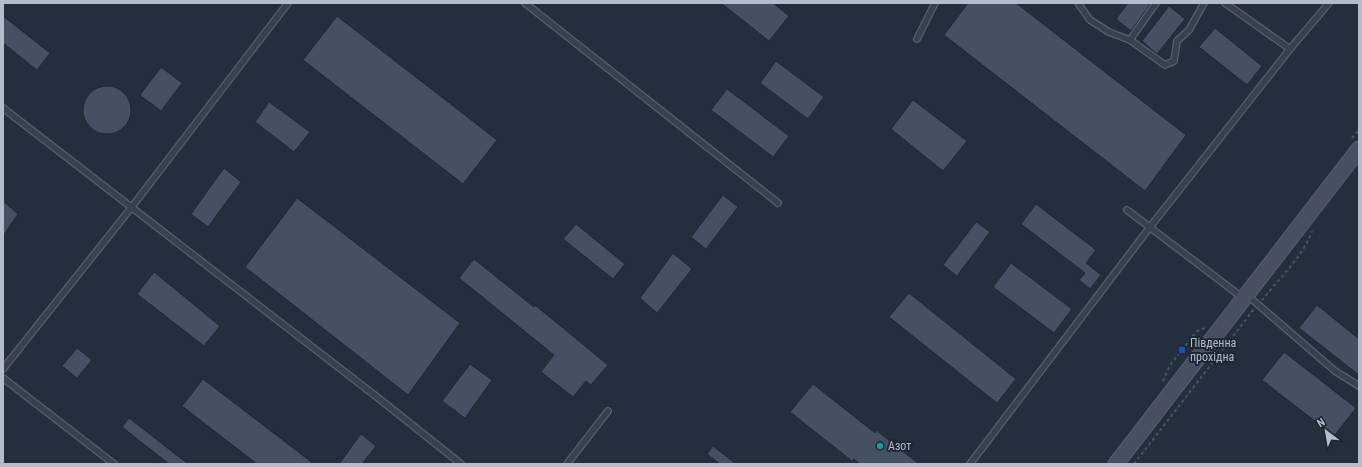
<svg xmlns="http://www.w3.org/2000/svg" width="1362" height="467" font-family="'Roboto Condensed',sans-serif">
<rect width="100%" height="100%" fill="#242f3e"/>
<!-- building -->
<g fill="#455162" stroke="#1f2835">
<polygon points="721,3 773,3 789,16 769,41"/>
<polygon points="968,3 1016,3 1186,135 1145,191 944,35"/>
<polygon points="1128,3 1151,3 1131,31 1116,19"/>
<polygon points="1169,6 1185,19 1157,54 1142,41"/>
<polygon points="3,16 50,53 37,70 3,43"/>
<polygon points="337,16 497,140 463,184 303,60"/>
<polygon points="1215,28 1262,66 1247,85 1199,47"/>
<polygon points="776,61 824,97 808,119 760,83"/>
<polygon points="161,67 182,83 161,111 140,95"/>
<circle cx="107" cy="110" r="24"/>
<polygon points="727,89 789,136 773,157 711,110"/>
<polygon points="913,100 967,141 943,171 891,129"/>
<polygon points="269,102 310,132 294,152 255,122"/>
<polygon points="224,168 241,182 208,227 191,214"/>
<polygon points="723,195 738,207 706,249 691,237"/>
<polygon points="297,198 460,323 408,395 245,267"/>
<polygon points="3,201 18,214 3,236"/>
<polygon points="1036,204 1096,250 1086,263 1101,275 1090,289 1079,280 1085,273 1021,224"/>
<polygon points="976,222 990,232 957,276 943,265"/>
<polygon points="576,224 625,264 613,279 563,239"/>
<polygon points="673,253 692,269 657,313 640,298"/>
<polygon points="474,259 534,307 535,305 608,365 591,385 586,381 573,397 541,372 554,355 459,278"/>
<polygon points="1011,263 1072,309 1054,333 993,287"/>
<polygon points="154,272 220,326 204,346 137,294"/>
<polygon points="909,293 1016,379 997,403 889,317"/>
<polygon points="1317,305 1359,339 1359,375 1299,328"/>
<polygon points="77,348 92,360 77,378 62,366"/>
<polygon points="1284,352 1356,408 1334,436 1262,380"/>
<polygon points="470,364 492,380 465,418 442,401"/>
<polygon points="203,379 314,464 257,464 182,406"/>
<polygon points="813,384 875,433 876,430 919,464 860,464 854,459 852,461 790,412"/>
<polygon points="129,418 188,464 169,464 122,427"/>
<polygon points="361,434 376,446 362,464 339,464"/>
<polygon points="713,446 736,464 720,464 707,454"/>
</g>
<g fill="none" stroke-linecap="round" stroke-linejoin="round">
<defs>
<g id="service">
<polyline points="525,3 778,203"/>
<polyline points="1078,3 1090,20 1109,32 1130,40"/>
<polyline points="1156,3 1130,40 1165,65 1174,61 1177,41 1189,30 1204,3"/>
<polyline points="1225,3 1290,49"/>
<polyline points="917,39 935,3"/>
<polyline points="3,108 377,397 461,464"/>
<polyline points="1127,210 1243,298"/>
<polyline points="1247,295 1335,371 1359,386"/>
<polyline points="3,369 131,208 288,3"/>
<polyline points="3,378 114,464"/>
<polyline points="567,464 608,411"/>
<polyline points="970,464 1150,227 1290,49 1329,3"/>
</g>
<polyline id="secondary" points="1116,464 1359,149"/>
</defs>
<!-- service casing -->
<use href="#service" stroke="#565f6c" stroke-width="8"/>
<!-- secondary casing -->
<use href="#secondary" stroke="#565f6c" stroke-width="17"/>
<!-- path -->
<g stroke="#44595c" stroke-width="2" stroke-dasharray="3 3" stroke-linecap="butt">
<polyline points="1352,138 1359,130"/>
<path d="M1262 300C1278 280 1304 255 1312 231"/>
<polyline points="1163,381 1170,365 1197,331 1205,328"/>
<polyline points="1134,464 1254,309"/>
</g>
<!-- service -->
<use href="#service" stroke="#38414e" stroke-width="5.5"/>
<!-- secondary -->
<use href="#secondary" stroke="#465061" stroke-width="15"/>
</g>
<!-- markers -->
<rect fill="#1a4fb4" stroke="#1d2633" stroke-width="1.5" x="1178" y="346" width="8" height="8" rx="2"/>
<circle fill="#0f9aa8" stroke="#1d2633" stroke-width="1.5" cx="880" cy="446" r="4"/>
<g text-anchor="middle" dominant-baseline="central" stroke-width="4" stroke-linejoin="round" paint-order="stroke">
<!-- poi labels -->
<g font-size="12" fill="#b4bcc9" stroke="#1d2633" text-anchor="start">
<text x="1190" y="343">Південна<tspan x="1190" dy="14">прохідна</tspan></text>
<text x="888" y="446">Азот</text>
</g>
</g>
<!-- border -->
<rect width="1362" height="467" fill="none" stroke="#b4bcc9" stroke-width="8"/>
<!-- north arrow -->
<g transform="translate(1326 431) rotate(329)" stroke="#1d2633" stroke-width="3" paint-order="stroke">
<path d="M0-3L7 15L0 10L-7 15Z" fill="#b4bcc9"/>
<text y="-6" font-size="11" font-weight="bold" text-anchor="middle" fill="#b4bcc9">N</text>
</g>
</svg>
